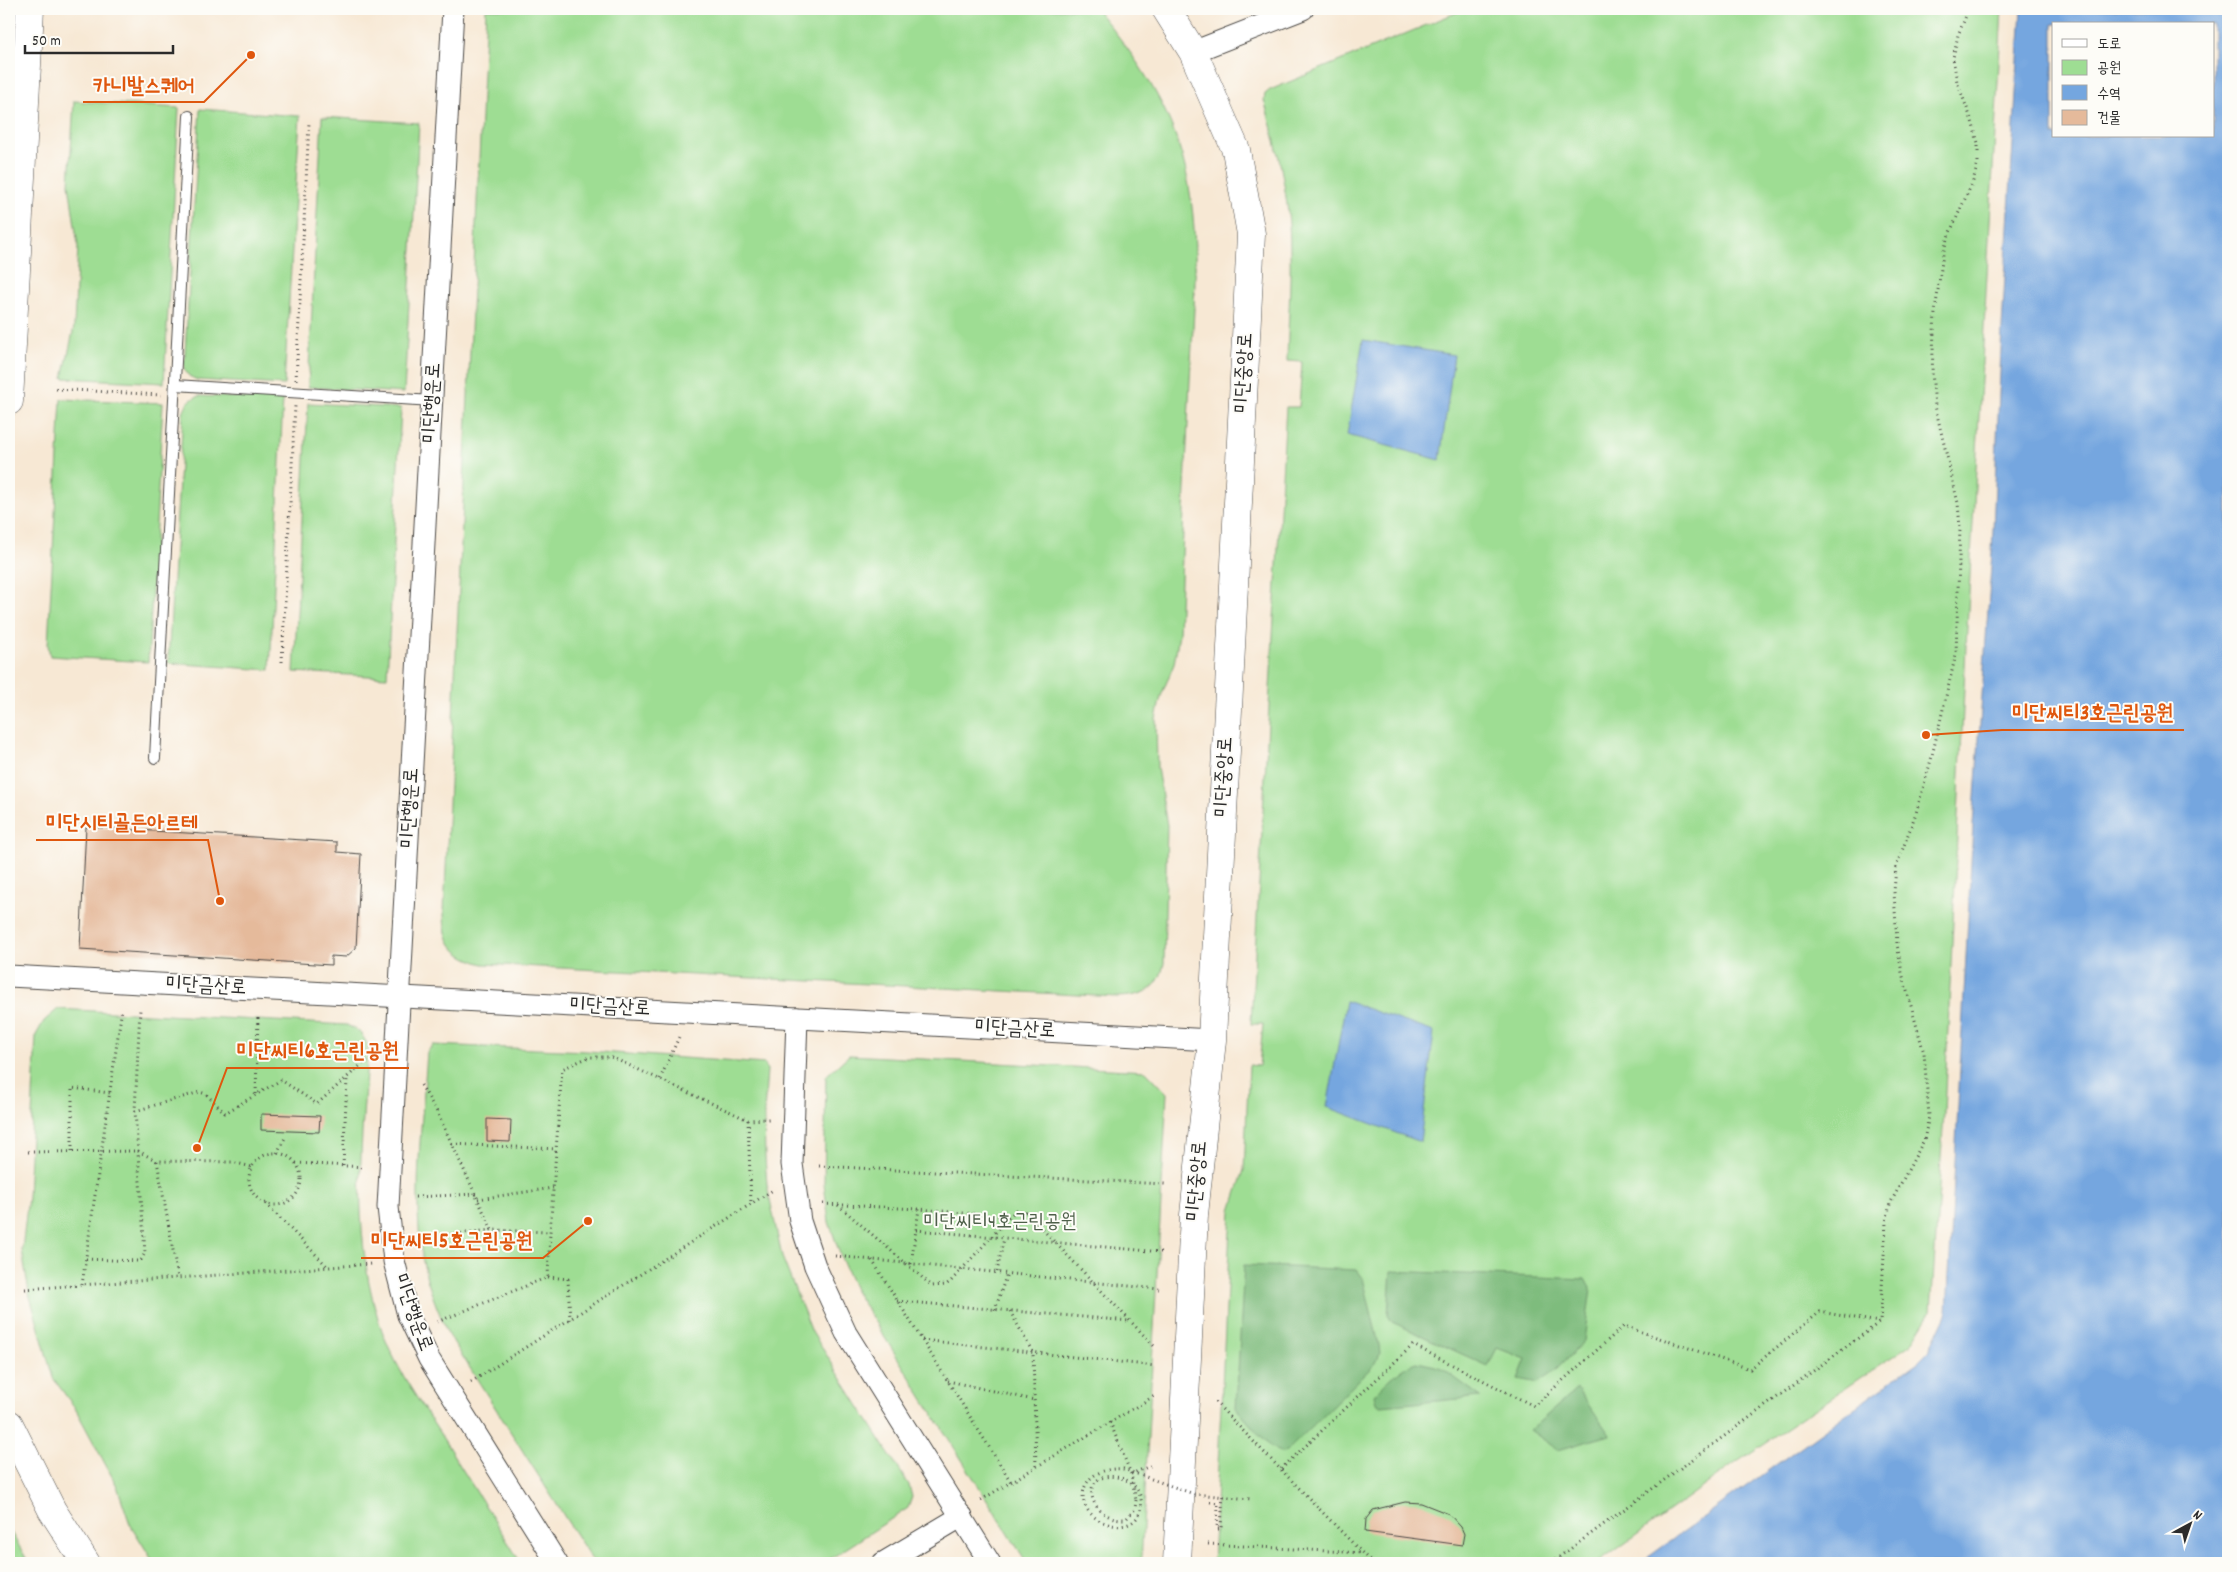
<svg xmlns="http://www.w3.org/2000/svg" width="2237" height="1572" font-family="Dekko,'Poor Story',sans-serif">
<rect width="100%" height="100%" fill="#fdfcf7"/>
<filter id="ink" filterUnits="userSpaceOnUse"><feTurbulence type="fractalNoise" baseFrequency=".02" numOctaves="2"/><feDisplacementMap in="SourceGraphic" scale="10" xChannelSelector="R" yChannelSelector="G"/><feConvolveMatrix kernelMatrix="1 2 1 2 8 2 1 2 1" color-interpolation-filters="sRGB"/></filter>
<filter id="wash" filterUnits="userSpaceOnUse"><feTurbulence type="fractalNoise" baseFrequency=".0096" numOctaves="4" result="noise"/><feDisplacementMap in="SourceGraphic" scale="20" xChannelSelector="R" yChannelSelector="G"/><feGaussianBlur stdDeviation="1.12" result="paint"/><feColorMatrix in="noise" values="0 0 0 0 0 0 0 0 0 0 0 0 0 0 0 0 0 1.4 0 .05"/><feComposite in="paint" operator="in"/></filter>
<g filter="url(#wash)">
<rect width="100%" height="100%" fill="#f7e8d4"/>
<!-- green -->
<g fill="#9edd93" stroke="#64845f">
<path d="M486 9H1096C1128 46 1161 93 1177 140 1204 217 1194 301 1190 380 1186 465 1182 549 1179 634L1174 664 1161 696 1156 719 1157 768 1167 825 1164 963C1159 991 1143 996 1117 997L483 964C453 955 444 943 444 912Z"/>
<path d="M1465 9H2002L1966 646 1944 1113 1931 1312 1911 1344 1737 1462 1598 1563H1213L1231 1210 1244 1170 1249 1065 1259 1066 1263 1024H1251L1286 407H1299L1302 362 1287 361C1288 324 1291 287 1290 250 1290 200 1278 149 1264 100L1265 94 1270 90Z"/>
<polygon points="74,101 179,108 164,383 63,378 74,327 78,246 69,184"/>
<polygon points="200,109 300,116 284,385 197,380 189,376 184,369"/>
<polygon points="322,117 419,123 404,393 308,387"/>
<path d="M199 396 283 399 270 670 168 663 183 414C186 403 189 400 199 396Z"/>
<polygon points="61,399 163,403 148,662 50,656 48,645"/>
<polygon points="308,403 401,408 387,677 294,672"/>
<path d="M58 1009 347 1025 360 1032 368 1045C362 1135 351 1228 377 1315 389 1358 415 1395 439 1432 466 1476 494 1519 521 1563H154L130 1524 117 1486 75 1408 53 1378 29 1293 22 1250 28 1197 36 1035 44 1021Z"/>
<path d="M433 1045 587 1051 765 1064 767 1070 764 1113 765 1157 767 1185 782 1257 812 1332 909 1485 912 1497 908 1508 824 1563H594L447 1332C439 1312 430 1292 425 1271 410 1208 423 1117 427 1052Z"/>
<polygon points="849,1055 1146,1071 1167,1093 1141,1563 1027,1563 856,1292 842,1260 829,1222 824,1184 826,1076"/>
<polygon points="9,1529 29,1563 9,1563"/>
</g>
<!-- forest -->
<g fill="#7ebc7d" stroke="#547454">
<polygon points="1244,1265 1357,1270 1363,1278 1379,1345 1380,1354 1376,1363 1286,1452 1282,1453 1269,1446 1236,1408"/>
<polygon points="1391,1271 1586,1279 1591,1288 1584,1341 1555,1371 1538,1383 1518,1379 1526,1359 1497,1348 1488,1366 1392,1322 1388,1315"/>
<path d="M1417 1362 1440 1367 1481 1397 1381 1406 1376 1403 1374 1395C1387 1382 1399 1368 1417 1362Z"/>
<polygon points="1577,1389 1610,1435 1558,1450 1530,1430"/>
</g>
<!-- water -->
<g fill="#74a6df" stroke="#506885" fill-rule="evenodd">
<path d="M2021 9H2228V1563H1640L1918 1362 1929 1351 1947 1312 1973 825 1992 552 2002 327ZM2053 24H2213V136H2053Z"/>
<polygon points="1363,340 1454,355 1440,460 1347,435"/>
<polygon points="1346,1001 1434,1032 1420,1142 1327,1107"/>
</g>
<g id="blocks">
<!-- building -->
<g fill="#e5ba9b">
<polygon points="86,827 337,842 337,852 361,854 356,948 346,957 331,956 331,965 80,949"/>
<polygon points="261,1114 320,1116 319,1132 261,1130"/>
<polygon points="487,1119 511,1120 510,1142 487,1141"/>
<polygon points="1405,1502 1421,1503 1449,1514 1461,1527 1464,1534 1462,1545 1365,1532 1366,1519 1373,1510"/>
</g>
</g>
</g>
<g filter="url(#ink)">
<use href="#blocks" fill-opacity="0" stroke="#4a4744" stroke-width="1"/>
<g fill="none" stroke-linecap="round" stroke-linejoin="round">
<defs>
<g id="lane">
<polyline points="175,385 433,401"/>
<polyline points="155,758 189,116"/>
</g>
<g id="street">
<polyline points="453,9 388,1207 394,1261 408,1315 429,1359 557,1563"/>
<polyline points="1193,52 1303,9"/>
<polyline points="9,976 1212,1040"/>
<polyline points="797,1018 792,1164 800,1221 815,1266 846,1333 990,1563"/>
<polyline points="883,1563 962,1516"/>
</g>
<g id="secondary">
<polyline points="1166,9 1193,52 1236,150 1251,234 1212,1040 1194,1215 1177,1563"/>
<polyline points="9,401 30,9"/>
<polyline points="9,1424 52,1510 86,1563"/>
</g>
</defs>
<!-- lane casing -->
<use href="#lane" stroke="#4a4744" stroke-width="12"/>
<!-- street casing -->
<use href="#street" stroke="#4a4744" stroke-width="23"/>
<!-- secondary casing -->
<use href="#secondary" stroke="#4a4744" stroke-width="29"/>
<!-- path -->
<g stroke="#4a4744" stroke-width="3" stroke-dasharray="1 4" stroke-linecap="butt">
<polyline points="296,380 309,123"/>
<polyline points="56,389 161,395"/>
<polyline points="282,662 295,406"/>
<polyline points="660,1079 679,1037"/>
<polyline points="421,1085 437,1112 492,1230 550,1232 562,1069 589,1057 611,1057 748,1120 769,1119"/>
<polyline points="256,1094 258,1016"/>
<polyline points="135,1111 200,1092 206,1094 225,1113 281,1080 317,1104 371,1056"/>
<polyline points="748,1120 751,1204"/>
<polyline points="452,1144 556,1149"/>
<polyline points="72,1151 72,1088 110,1093"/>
<polyline points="28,1152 138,1151 157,1161 232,1162 252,1167"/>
<polyline points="277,1153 286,1136"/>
<circle cx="275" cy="1179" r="26"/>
<polyline points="157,1161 178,1278"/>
<polyline points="296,1163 365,1167"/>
<polyline points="343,1166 347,1079"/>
<polyline points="819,1166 1165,1184"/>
<polyline points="415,1197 476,1194"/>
<polyline points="478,1199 553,1188"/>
<polyline points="266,1204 328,1267"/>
<polyline points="823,1204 919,1209 1009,1217"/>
<polyline points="838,1205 932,1286 946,1285 951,1281 1016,1210 1026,1212 1156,1348"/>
<polyline points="916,1230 1161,1252"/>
<polyline points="416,1238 492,1230"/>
<polyline points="835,1256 1159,1289"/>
<polyline points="86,1259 137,1261 141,1260 145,1253 135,1111 140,1009"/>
<polyline points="872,1260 1011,1482"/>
<polyline points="911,1264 919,1209"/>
<polyline points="997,1272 1004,1238"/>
<polyline points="548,1277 568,1279 570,1320"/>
<polyline points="82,1285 122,1008"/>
<polyline points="25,1289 371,1264"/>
<polyline points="897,1301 1130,1321"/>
<polyline points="995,1310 1007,1273"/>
<polyline points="1010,1311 1033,1353 1036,1467"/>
<polyline points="437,1322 548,1277 550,1232"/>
<polyline points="922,1340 1155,1366"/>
<polyline points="948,1381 1034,1400"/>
<polyline points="471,1382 773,1190"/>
<polyline points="1215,1402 1372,1563"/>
<polyline points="1110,1422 1131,1474 1136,1500"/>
<polyline points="1281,1469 1413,1345 1534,1406 1624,1326 1750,1369 1820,1312 1879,1322"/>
<polyline points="1131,1474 1150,1466"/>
<polyline points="981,1500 1154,1396"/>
<polyline points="1210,1502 1218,1503 1217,1529 1221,1529 1223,1493"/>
<polyline points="1208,1544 1362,1553"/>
<polyline points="1551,1563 1880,1322 1886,1222 1890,1204 1924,1140 1929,1116 1924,1053 1902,973 1897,944 1894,892 1896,867 1916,813 1931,760 1956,654 1960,528 1958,503 1935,406 1932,372 1935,312 1943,254 1947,239 1973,181 1978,163 1978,143 1972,121 1957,82 1953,58 1958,35 1969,9"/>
</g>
<!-- lane -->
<use href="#lane" stroke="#fff" stroke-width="10"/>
<!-- street -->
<use href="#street" stroke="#fff" stroke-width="21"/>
<!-- secondary -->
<use href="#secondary" stroke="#fff" stroke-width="28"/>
<!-- path-bridge -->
<path stroke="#4a4744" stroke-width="3" stroke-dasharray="1 4" stroke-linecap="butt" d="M1136 1500 1135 1509 1126 1519C1087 1521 1078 1471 1116 1477 1153 1482 1149 1536 1108 1524 1070 1512 1076 1466 1123 1469L1194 1494 1251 1499"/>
</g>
</g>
<g text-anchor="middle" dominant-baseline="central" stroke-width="4" stroke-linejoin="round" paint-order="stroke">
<!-- street labels -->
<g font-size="20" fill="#2b2b2b" stroke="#fdfcf7">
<text transform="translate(1245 373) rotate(-87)">미단중앙로</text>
<text transform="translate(433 403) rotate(-87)">미단행운로</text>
<text transform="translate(1225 777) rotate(-87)">미단중앙로</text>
<text transform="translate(411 808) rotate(-87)">미단행운로</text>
<text transform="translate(206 987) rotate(3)">미단금산로</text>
<text transform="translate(610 1008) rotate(3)">미단금산로</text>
<text transform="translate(1015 1030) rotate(3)">미단금산로</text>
<text transform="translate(1198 1181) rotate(-85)">미단중앙로</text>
<text transform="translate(412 1313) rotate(70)">미단행운로</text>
</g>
<!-- park labels -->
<g font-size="20" fill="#4e604a" stroke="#fdfcf7">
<text x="1000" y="1223">미단씨티4호근린공원</text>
</g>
</g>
<!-- callouts -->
<path fill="none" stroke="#df570e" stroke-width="2" d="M251 55L204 102H83M1926 735L2002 730H2184M220 901L208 840H36M197 1148L227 1068H409M588 1221L543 1258H361"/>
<g fill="#df570e" stroke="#fdfcf7" stroke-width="2">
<circle cx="251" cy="55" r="5"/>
<circle cx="1926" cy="735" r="5"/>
<circle cx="220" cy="901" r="5"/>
<circle cx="197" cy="1148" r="5"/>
<circle cx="588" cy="1221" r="5"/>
</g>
<g font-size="21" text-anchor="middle" font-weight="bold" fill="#df570e" stroke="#fdfcf7" stroke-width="4" stroke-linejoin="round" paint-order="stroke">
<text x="144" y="92">카니발스퀘어</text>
<text x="2093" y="719">미단씨티3호근린공원</text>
<text x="122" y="829">미단시티골든아르테</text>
<text x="318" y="1057">미단씨티6호근린공원</text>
<text x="452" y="1247">미단씨티5호근린공원</text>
</g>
<!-- margin -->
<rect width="2237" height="1572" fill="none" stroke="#fdfcf7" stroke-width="30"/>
<!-- legend -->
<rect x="2052" y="22" width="162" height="115" fill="#fdfcf7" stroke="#a9a8a5"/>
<rect x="2062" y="39" width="25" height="8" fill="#ffffff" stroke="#a9a8a5"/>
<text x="2097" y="48" font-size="15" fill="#2b2b2b">도로</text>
<rect x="2062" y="60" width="25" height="15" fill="#9edd93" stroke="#a9a8a5"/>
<text x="2097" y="72" font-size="15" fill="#2b2b2b">공원</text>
<rect x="2062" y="85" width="25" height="15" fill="#74a6df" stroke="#a9a8a5"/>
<text x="2097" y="98" font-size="15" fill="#2b2b2b">수역</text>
<rect x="2062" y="110" width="25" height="15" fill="#e5ba9b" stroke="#a9a8a5"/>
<text x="2097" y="122" font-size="15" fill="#2b2b2b">건물</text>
<!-- north arrow -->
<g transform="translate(2190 1524) rotate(40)" stroke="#fdfcf7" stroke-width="4" paint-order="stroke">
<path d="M0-4L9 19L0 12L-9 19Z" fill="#2b2b2b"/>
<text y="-8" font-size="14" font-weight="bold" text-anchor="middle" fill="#2b2b2b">N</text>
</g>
<!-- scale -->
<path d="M25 45v8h148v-8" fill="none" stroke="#2b2b2b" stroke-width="2.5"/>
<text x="32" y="45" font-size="15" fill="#2b2b2b" stroke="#fdfcf7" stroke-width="4" paint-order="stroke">50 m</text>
</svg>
